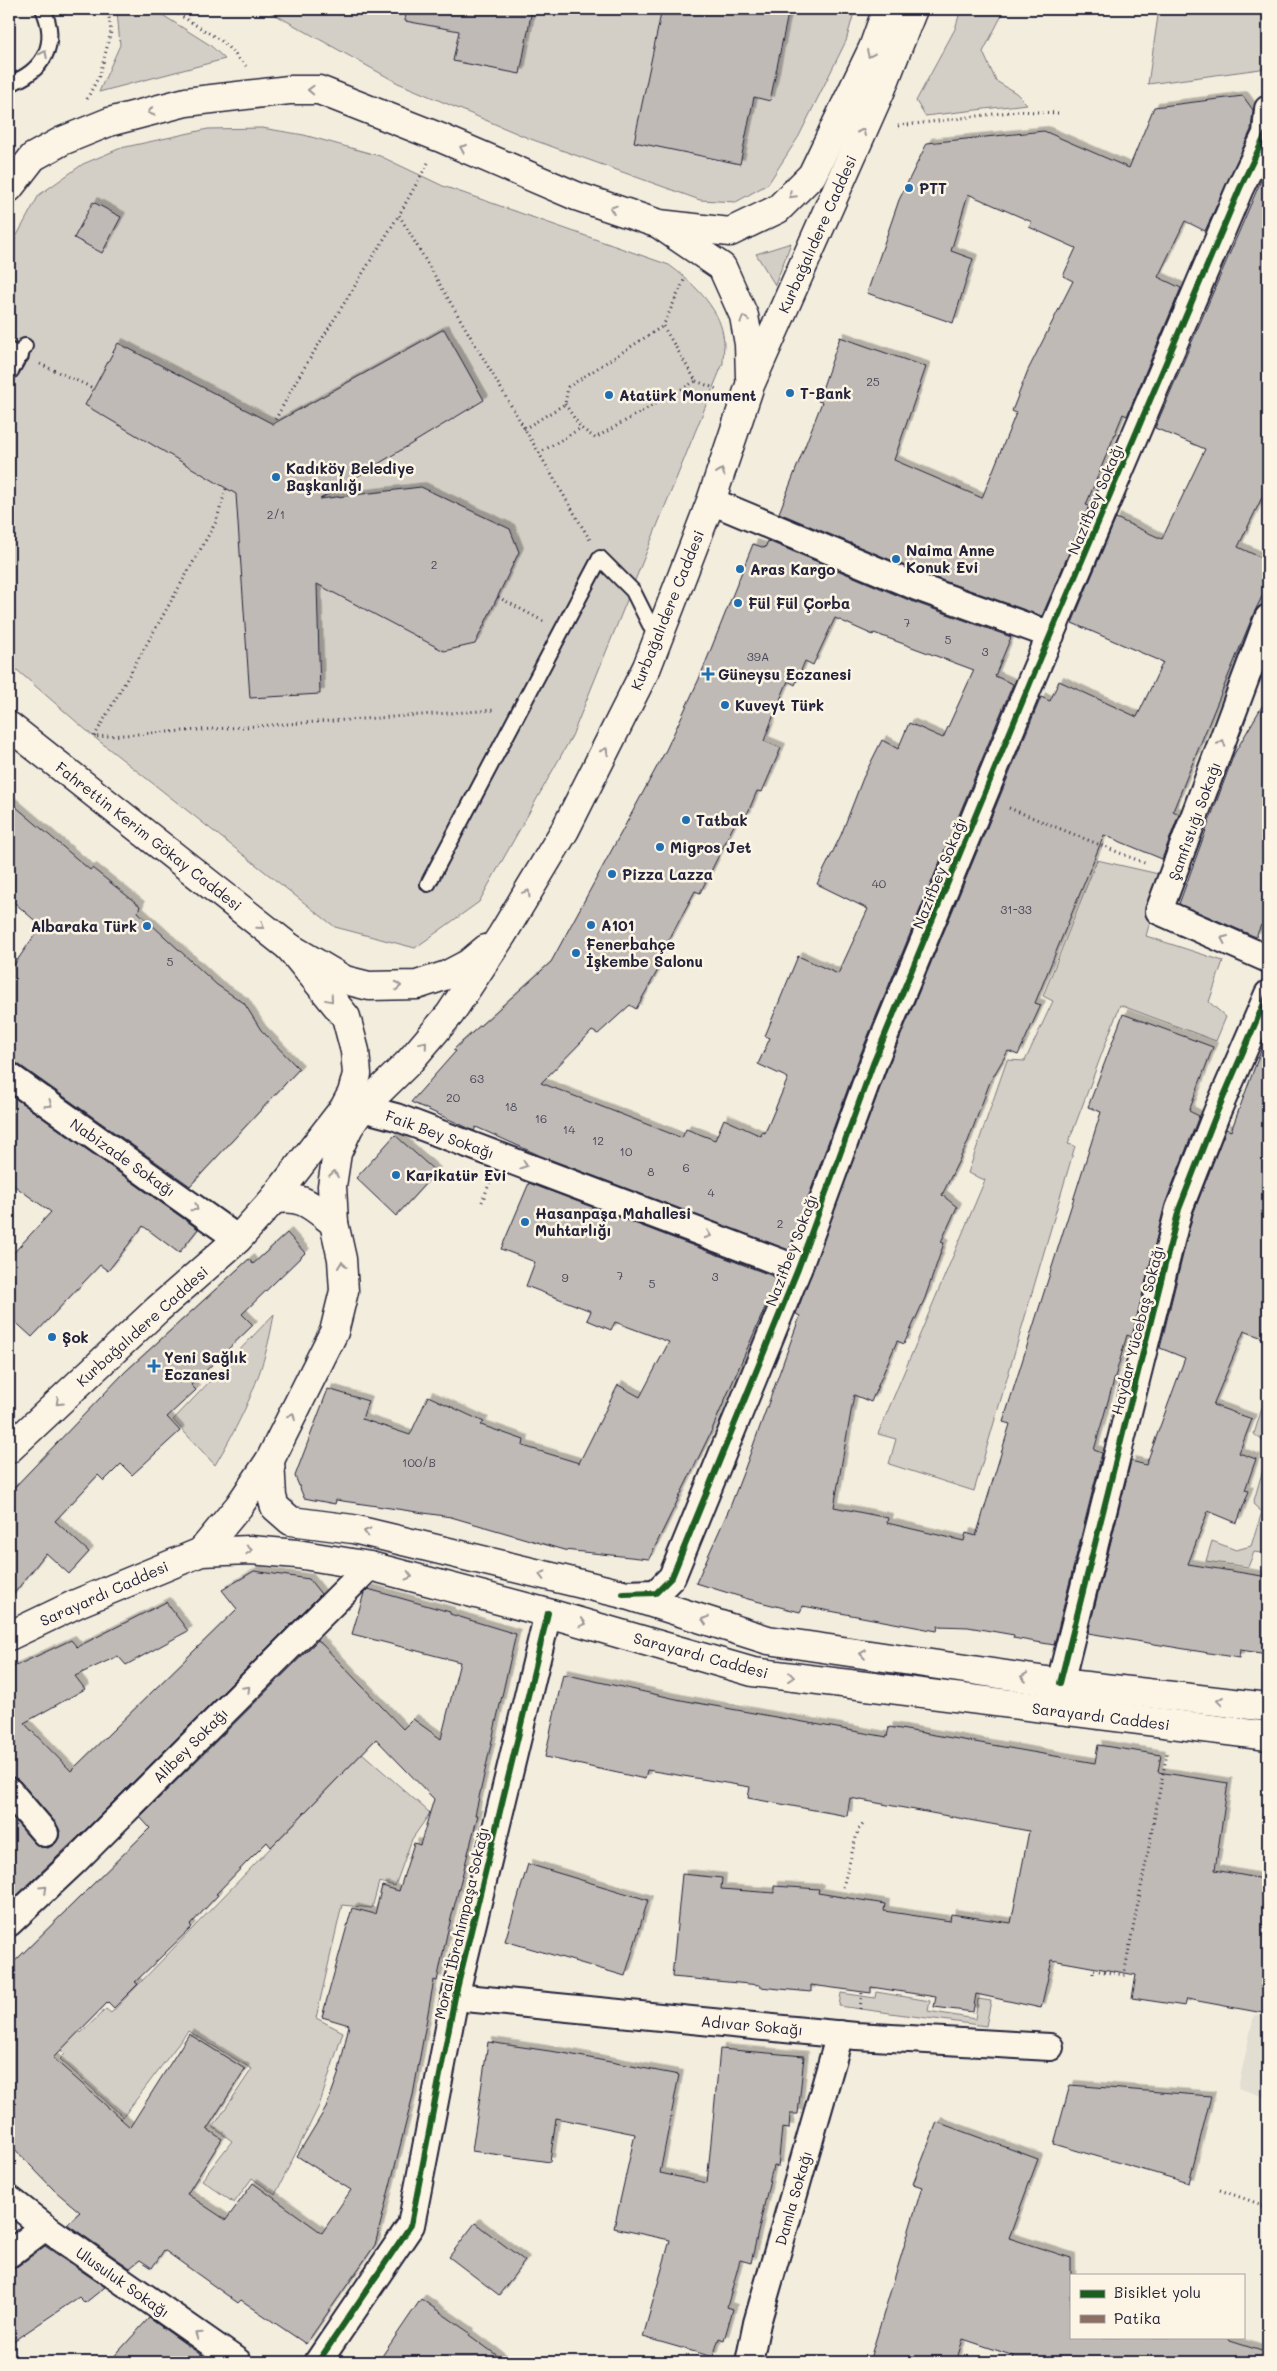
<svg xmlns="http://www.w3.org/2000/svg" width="1277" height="2371" font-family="Mali,sans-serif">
<defs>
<filter id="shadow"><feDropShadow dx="4.5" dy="-4.5" stdDeviation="0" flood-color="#0004"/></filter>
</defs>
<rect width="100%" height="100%" fill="#f3edde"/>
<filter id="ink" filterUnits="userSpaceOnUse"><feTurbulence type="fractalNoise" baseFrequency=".02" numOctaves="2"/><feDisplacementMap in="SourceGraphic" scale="10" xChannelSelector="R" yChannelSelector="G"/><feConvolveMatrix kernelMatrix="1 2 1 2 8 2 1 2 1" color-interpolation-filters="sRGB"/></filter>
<g filter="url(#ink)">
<!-- built -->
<polygon fill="#e3ded2" points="1254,2015 1268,2016 1268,2098 1238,2088"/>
<!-- green -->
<g fill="#d4cfc6" stroke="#7b7880">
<polygon points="119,9 153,9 210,45 225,59 99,92 120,45 117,11"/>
<polygon points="265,9 855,9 846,41 799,136 768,184 736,202 700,200 528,138 398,83"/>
<polygon points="961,9 1005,9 983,52 996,81 1016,93 1027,104 925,116 916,101 955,29"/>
<polygon points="1159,9 1268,9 1268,68 1148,84"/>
<path d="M262 128 304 135 380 156 443 186 669 265C691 281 719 307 723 335 725 344 723 354 723 363L572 736 479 902 415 948 335 927 94 737 9 663V250L39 195 83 164 121 148 208 129Z"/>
<polygon points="791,243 775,285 756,254"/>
<polygon points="1097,860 1163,875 1146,936 1223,961 1209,1002 1226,1017 1216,1041 1120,1005 1068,1144 1075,1146 974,1491 889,1464 896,1439 878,1434 985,1180 968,1173 1007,1060 1025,1061 1053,1001 1043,996"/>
<path d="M274 1314C265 1371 244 1416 215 1465L173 1420Z"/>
<polygon points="1268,1389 1268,1445 1254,1434"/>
<polygon points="1268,1452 1268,1554 1254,1552 1248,1567 1206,1561 1212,1541 1236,1550 1251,1546 1262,1512 1253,1504"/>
<polygon points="362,1753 430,1813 412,1839 395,1886 379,1882 372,1908 342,1905 316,2018 343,2032 319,2106 275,2195 252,2178 234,2203 202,2180 232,2141 213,2127 252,2069 188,2031 123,2117 60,2059 65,2054 24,2017 46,1995 81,2033 106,2009 111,2013"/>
<polygon points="876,1992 930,2001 928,2011 975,2019 978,1999 991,2001 986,2026 839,2006 841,1993 875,1998"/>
</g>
<!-- building -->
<g fill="#bfbab6" stroke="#22223b" fill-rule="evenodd" filter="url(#shadow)">
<polygon points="406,9 532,9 520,74 453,61 459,31 405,21"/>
<polygon points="662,9 789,9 770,101 754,97 740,164 634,142"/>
<polygon points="1243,96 1253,110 1251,130 1205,231 1185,221 1158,277 1181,288 1127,416 1123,414 1086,505 1089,506 1042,616 922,573 779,513 822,402 818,401 840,337 926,367 894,460 982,498 1016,413 1012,411 1028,370 1073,281 1063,276 1076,248 1029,227 1032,222 968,194 951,251 973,259 953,323 867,293 899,200 927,143 1044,131 1129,168 1154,107"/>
<polygon points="1268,164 1268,485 1238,547 1268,561 1268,584 1254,613 1173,811 1179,814 1162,859 1104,835 1035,1003 1041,1005 1018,1055 1008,1051 990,1082 967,1144 942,1195 957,1207 941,1242 944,1243 925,1298 904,1344 897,1341 871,1402 854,1395 834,1507 888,1518 887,1523 964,1541 966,1533 976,1536 1010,1424 1003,1422 1101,1112 1088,1107 1123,1014 1213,1047 1189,1111 1199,1116 1165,1204 1132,1337 1127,1335 1094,1450 1102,1453 1054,1645 1013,1638 1014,1635 968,1627 938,1626 937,1631 803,1606 800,1612 748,1599 696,1583 730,1507 745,1468 800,1316 796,1314 887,1069 1041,697 1050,701 1059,681 1137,717 1163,662 1072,623 1116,518 1162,539 1205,449 1155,428"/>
<polygon points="93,202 121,217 102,253 74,238"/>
<polygon points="444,329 484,400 320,499 421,487 510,529 519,552 475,644 444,651 317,584 320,694 250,698 236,494 85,405 118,343 273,424"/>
<path d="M768 541 911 601 1011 637 995 676 1013 684 859 1058 789 1250 541 1156 476 1127 474 1131 466 1127 411 1102 456 1051 453 1050 551 962 666 750 699 679 753 544 765 548ZM835 618 873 635 874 633 974 670 943 738 909 723 898 749 882 740 863 778 841 835 817 884 868 909 838 974 798 956 765 1036 770 1038 758 1064 788 1078 765 1133 762 1132 761 1136 724 1119 715 1140 686 1129 682 1138 541 1083 592 1031 598 1034 630 1005 636 1009 658 970 654 968 695 891 700 893 739 815 746 817 757 791 762 792 781 748 764 741 776 709 788 681 795 685 805 661 813 665Z"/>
<polygon points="1268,696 1268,927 1261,925 1256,937 1179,904 1234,754"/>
<polygon points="9,801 90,870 92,868 140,906 138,912 217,985 244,1003 261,1030 299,1069 190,1186 18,1064 9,1061 9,972 41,926 9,898"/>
<polygon points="1266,1037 1268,1037 1268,1340 1244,1331 1213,1405 1252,1419 1239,1453 1256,1459 1245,1490 1249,1491 1237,1523 1208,1511 1188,1564 1268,1577 1268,1654 1240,1650 1239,1658 1088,1633 1131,1461 1146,1465 1185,1358 1160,1348 1193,1214 1226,1129 1231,1131"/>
<polygon points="9,1094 198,1229 179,1253 143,1226 108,1271 100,1265 32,1337 9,1316 9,1258 51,1212 9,1182"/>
<polygon points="395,1135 436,1172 396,1216 356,1178"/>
<polygon points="529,1183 778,1278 710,1434 649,1559 564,1550 451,1517 336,1500 335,1504 304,1498 295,1476 328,1389 368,1401 362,1419 410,1435 428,1396 484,1422 481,1425 524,1440 523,1446 579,1463 618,1385 640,1397 669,1342 615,1322 611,1330 587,1320 591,1311 526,1286 535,1262 501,1249"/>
<polygon points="287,1233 305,1253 242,1314 253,1325 191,1385 196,1390 167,1417 180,1431 132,1475 121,1464 104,1481 98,1475 55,1521 89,1552 69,1574 46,1553 9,1600 9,1493 125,1372 249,1259 253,1264"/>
<polygon points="254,1571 309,1579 321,1594 77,1838 9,1903 9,1814 34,1843 40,1847 48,1848 55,1844 59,1838 60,1831 56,1823 20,1781 9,1776 9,1669 71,1640 77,1647 166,1602 188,1631 126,1665 118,1656 75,1676 85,1689 24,1723 71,1771 237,1609 222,1590"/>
<path d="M368 1589 450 1612V1614L516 1634 475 1815H478L447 1934 437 1981 434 1980 413 2095 375 2245 306 2344 241 2300 238 2303 164 2250 152 2268 140 2260 130 2268 67 2224 80 2212 54 2190 9 2143V1967L150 1828 140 1817 318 1640 403 1729 413 1719 441 1739 460 1662 352 1634 364 1593ZM376 1739 434 1799 420 1845 414 1843 399 1891 382 1886 375 1914 352 1908 322 2017 349 2025 338 2075 326 2108 297 2156 351 2190 322 2233 253 2183 226 2220 187 2194 222 2139 207 2129 245 2069 189 2034 130 2127 53 2058 108 2002 114 2008 138 1984 135 1982 192 1927 190 1925 218 1895 216 1894 246 1863 267 1842 271 1847Z"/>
<polygon points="563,1674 681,1700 887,1737 889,1727 1095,1763 1098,1745 1161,1755 1158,1772 1228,1783 1215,1870 1268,1880 1268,1985 1263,2013 1187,1999 1185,2006 1132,1998 1136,1975 1052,1960 1041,2008 976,1994 973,2012 934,2007 936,1997 871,1987 871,1993 811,1985 811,1992 760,1987 760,1985 672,1977 682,1874 722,1878 721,1889 774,1893 774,1886 819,1889 818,1893 885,1904 884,1911 950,1921 951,1914 1011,1923 1029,1831 850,1798 847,1816 748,1798 750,1787 647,1770 645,1779 545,1757"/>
<polygon points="528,1864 648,1900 625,1976 505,1941"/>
<polygon points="488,2042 563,2053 679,2075 660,2173 707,2183 720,2049 804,2056 798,2114 790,2114 789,2129 782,2128 778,2167 773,2166 751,2263 740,2260 727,2307 733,2309 724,2340 719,2338 713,2357 643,2337 670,2240 614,2228 635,2134 556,2118 550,2162 472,2151"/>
<polygon points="1070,2085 1211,2096 1189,2183 1054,2144"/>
<polygon points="937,2122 1038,2159 1009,2238 1071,2258 1071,2337 1228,2337 1230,2341 1268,2353 1268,2362 1012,2362 1014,2356 963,2339 956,2362 869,2362 922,2187 913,2184"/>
<polygon points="475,2223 525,2261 499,2295 449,2257"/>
<polygon points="45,2246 105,2287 85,2303 79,2297 9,2344 9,2269 18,2266"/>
<polygon points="421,2299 470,2333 469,2335 506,2362 378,2362"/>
<polygon points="149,2318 197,2352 210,2362 109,2362"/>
</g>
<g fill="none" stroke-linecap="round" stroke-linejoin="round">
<defs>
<g id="lane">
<path d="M9 84C44 71 59 44 43 9"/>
<polyline points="9,350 21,356"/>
<polyline points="11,371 25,346"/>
<polyline points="428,884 600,558 633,591 657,639"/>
</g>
<g id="street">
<polyline points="711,501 917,587 1051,635"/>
<polyline points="1268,618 1159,911 1268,959"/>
<polyline points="9,1076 238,1239"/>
<polyline points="362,1108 396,1117 798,1269"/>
<polyline points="625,1594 656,1593 672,1577 798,1269 873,1064 1033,676 1240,188 1266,134 1268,109"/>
<polyline points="1060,1683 1179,1209 1217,1112 1268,994"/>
<polyline points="9,1791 45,1833"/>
<polyline points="9,1923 75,1861 370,1566"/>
<polyline points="455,1997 856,2036 1050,2047"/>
<polyline points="9,2199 45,2227 238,2362"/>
<polyline points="9,2254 45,2227"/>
<polyline points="318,2362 411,2225 455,1997 548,1613"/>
<polyline points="749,2362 757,2323 840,2034"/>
</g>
<g id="primary">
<polyline points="9,188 33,157 62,141 109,122 186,102 289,90 319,90 441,138 576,196 659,224 730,232 778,209 812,175 873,48 887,9"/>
<polyline points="663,227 722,267 744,316 749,344 750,377"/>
<polyline points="9,726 289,947 345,980 369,986 417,985 447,975 468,964 486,949"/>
<path d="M273 1200C302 1194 312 1206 334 1223"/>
<polyline points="9,1449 158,1309 238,1239 273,1200 344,1108 352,1093 357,1074 355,1051 346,1017 289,947"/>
<polyline points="270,1460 272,1497 275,1507 291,1521 353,1529 623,1594 768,1640 1060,1683 1268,1707"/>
<polyline points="201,1552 239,1506 270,1460 334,1332 344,1291 342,1259 334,1223 332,1186 337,1153 349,1127 362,1108 409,1062 450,1014 502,935 565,830 647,667 711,501 750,385 881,90 913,9"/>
<polyline points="9,1636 78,1603 201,1552 250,1550 297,1554 370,1566 548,1613 753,1672 1268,1736"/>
</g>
</defs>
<!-- lane casing -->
<use href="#lane" stroke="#22223b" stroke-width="18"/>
<!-- street casing -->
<use href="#street" stroke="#22223b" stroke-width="30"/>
<!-- primary casing -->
<use href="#primary" stroke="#22223b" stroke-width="31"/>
<!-- path -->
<g stroke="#22223b" stroke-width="3" stroke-dasharray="1 4" stroke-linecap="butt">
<polyline points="170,9 223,42 246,66"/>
<polyline points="87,99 100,74 111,32 108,9"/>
<polyline points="898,126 1018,111 1059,113"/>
<polyline points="428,163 399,215 590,540"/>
<polyline points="40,364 93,388"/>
<polyline points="696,381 719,390"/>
<polyline points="565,404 581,428"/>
<polyline points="273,424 299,376 399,215"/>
<polyline points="524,429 565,404 568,387 663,326"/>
<polyline points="539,453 581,428 595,438 696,381 663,326 685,278"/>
<polyline points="226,489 216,522 94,737 495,710"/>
<polyline points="498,597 543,621"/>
<polyline points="1009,808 1147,864"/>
<polyline points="482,1202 490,1182"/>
<polyline points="843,1887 858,1830 864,1823"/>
<polyline points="1093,1974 1093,1970 1124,1975 1167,1753"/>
<polyline points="860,2009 862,1992"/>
<polyline points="1220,2190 1268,2207"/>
</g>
<!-- lane -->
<use href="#lane" stroke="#fcf5e5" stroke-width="14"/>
<!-- street -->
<use href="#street" stroke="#fcf5e5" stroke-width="26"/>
<!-- primary -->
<use href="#primary" stroke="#fcf5e5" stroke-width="28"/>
<!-- quiet -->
<polyline stroke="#8d6e63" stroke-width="5" stroke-dasharray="10 5" stroke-linecap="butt" points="1266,134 1268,109"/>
<defs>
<g id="cycleway">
<polyline points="623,1594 656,1593 672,1577 798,1269 873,1064 1033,676 1240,188 1266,134 1268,135"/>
<polyline points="1060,1683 1179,1209 1217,1112 1268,994"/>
<polyline points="318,2362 411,2225 455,1997 548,1613"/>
</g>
</defs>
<!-- cycleway casing -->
<use href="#cycleway" stroke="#fcf5e5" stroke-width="9"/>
<!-- cycleway -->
<use href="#cycleway" stroke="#1b5e20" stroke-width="6"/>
</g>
<!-- one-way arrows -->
<defs><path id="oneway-chevron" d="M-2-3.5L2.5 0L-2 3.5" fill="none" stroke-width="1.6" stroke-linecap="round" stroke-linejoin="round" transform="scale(1.25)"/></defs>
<g stroke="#9a9698">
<use href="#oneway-chevron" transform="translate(44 54) rotate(-63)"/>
<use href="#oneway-chevron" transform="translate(870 54) rotate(115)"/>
<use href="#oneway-chevron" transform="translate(311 90) rotate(-178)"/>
<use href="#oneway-chevron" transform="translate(151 112) rotate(164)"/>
<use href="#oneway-chevron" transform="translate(862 132) rotate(-66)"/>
<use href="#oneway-chevron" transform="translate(463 148) rotate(-157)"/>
<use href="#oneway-chevron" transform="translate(792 195) rotate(135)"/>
<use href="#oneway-chevron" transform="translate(613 209) rotate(-161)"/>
<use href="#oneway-chevron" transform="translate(744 319) rotate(-106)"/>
<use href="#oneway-chevron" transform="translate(721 472) rotate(-71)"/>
<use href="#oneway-chevron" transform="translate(1222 743) rotate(-70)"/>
<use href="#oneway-chevron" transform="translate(605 751) rotate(-63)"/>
<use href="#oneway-chevron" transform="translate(527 893) rotate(-59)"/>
<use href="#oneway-chevron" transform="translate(261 926) rotate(39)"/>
<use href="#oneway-chevron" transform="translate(1224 939) rotate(-156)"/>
<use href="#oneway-chevron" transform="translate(398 986) rotate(-2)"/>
<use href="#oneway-chevron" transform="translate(330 999) rotate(50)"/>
<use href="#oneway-chevron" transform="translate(424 1044) rotate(-50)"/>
<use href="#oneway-chevron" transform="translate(49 1104) rotate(35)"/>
<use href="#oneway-chevron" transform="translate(524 1165) rotate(21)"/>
<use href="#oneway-chevron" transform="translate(334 1174) rotate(-81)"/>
<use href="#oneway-chevron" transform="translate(195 1208) rotate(35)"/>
<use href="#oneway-chevron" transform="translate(708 1235) rotate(21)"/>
<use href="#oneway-chevron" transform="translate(342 1265) rotate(-96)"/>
<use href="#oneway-chevron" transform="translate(59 1402) rotate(137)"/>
<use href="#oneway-chevron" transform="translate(292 1416) rotate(-64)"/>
<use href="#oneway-chevron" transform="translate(367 1532) rotate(-166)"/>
<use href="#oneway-chevron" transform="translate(249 1550) rotate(3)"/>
<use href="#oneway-chevron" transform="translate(542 1575) rotate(-166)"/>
<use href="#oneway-chevron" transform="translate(409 1576) rotate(15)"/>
<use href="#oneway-chevron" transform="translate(705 1620) rotate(-162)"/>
<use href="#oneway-chevron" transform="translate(583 1623) rotate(16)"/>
<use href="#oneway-chevron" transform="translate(863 1654) rotate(-172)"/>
<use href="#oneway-chevron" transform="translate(791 1677) rotate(7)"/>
<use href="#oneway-chevron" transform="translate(1024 1677) rotate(-172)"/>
<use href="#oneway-chevron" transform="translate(247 1689) rotate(-45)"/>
<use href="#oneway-chevron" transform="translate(1220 1701) rotate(-173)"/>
<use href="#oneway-chevron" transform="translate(44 1889) rotate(-43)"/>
<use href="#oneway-chevron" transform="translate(198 2335) rotate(-145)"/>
</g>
</g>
<!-- markers -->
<g fill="#1f6fb2" stroke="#fcf5e5" stroke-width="2">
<circle cx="909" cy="188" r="5"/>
<circle cx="790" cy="393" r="5"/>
<circle cx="609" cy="395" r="5"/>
<circle cx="276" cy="477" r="5"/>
<circle cx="896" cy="559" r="5"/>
<circle cx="740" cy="569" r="5"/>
<circle cx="738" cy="603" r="5"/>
<path d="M705.5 666.5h5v5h5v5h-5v5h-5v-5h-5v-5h5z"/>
<circle cx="725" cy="705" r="5"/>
<circle cx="686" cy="820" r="5"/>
<circle cx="660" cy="847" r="5"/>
<circle cx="612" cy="874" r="5"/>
<circle cx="591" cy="925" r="5"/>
<circle cx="147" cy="926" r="5"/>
<circle cx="576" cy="953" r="5"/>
<circle cx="396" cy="1175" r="5"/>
<circle cx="525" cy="1222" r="5"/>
<circle cx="52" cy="1337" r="5"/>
<path d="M151.5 1358.5h5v5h5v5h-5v5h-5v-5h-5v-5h5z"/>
</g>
<g text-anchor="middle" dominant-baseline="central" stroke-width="5" stroke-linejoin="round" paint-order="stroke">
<!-- number labels -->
<g font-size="12" fill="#49485a">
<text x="873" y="381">25</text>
<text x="276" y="514">2/1</text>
<text x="434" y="564">2</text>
<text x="907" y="622">7</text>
<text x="948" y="639">5</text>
<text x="985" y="651">3</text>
<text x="758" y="656">39A</text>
<text x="879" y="883">40</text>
<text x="1016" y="909">31-33</text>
<text x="170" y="961">5</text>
<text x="477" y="1078">63</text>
<text x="453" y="1097">20</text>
<text x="511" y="1106">18</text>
<text x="541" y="1118">16</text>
<text x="569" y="1129">14</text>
<text x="598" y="1140">12</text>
<text x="626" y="1151">10</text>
<text x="686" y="1167">6</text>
<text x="651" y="1171">8</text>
<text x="711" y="1192">4</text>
<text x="780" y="1223">2</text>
<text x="620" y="1275">7</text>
<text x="715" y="1276">3</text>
<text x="565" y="1277">9</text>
<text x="652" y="1283">5</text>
<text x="419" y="1462">100/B</text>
</g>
<!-- poi labels -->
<g font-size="15" font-weight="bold" fill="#22223b" stroke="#fcf5e5" text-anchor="start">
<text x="919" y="188">PTT</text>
<text x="800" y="393">T-Bank</text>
<text x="619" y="395">Atatürk Monument</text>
<text x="286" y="468">Kadıköy Belediye<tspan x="286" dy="17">Başkanlığı</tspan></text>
<text x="906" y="550">Naima Anne<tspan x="906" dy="17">Konuk Evi</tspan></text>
<text x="750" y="569">Aras Kargo</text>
<text x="748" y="603">Fül Fül Çorba</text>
<text x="718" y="674">Güneysu Eczanesi</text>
<text x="735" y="705">Kuveyt Türk</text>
<text x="696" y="820">Tatbak</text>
<text x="670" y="847">Migros Jet</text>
<text x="622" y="874">Pizza Lazza</text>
<text x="601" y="925">A101</text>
<text x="137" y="926" text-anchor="end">Albaraka Türk</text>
<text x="586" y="944">Fenerbahçe<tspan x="586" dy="17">İşkembe Salonu</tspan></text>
<text x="406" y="1175">Karikatür Evi</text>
<text x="535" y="1213">Hasanpaşa Mahallesi<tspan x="535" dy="17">Muhtarlığı</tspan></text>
<text x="62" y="1337">Şok</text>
<text x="164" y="1357">Yeni Sağlık<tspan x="164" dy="17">Eczanesi</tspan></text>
</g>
<!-- street labels -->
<g font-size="15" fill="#22223b" stroke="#fcf5e5">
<text transform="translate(817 234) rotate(-66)">Kurbağalıdere Caddesi</text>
<text transform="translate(1095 499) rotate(-67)">Nazifbey Sokağı</text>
<text transform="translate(667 610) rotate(-68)">Kurbağalıdere Caddesi</text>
<text transform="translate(1194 821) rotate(-70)">Şamfıstığı Sokağı</text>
<text transform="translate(149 836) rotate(38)">Fahrettin Kerim Gökay Caddesi</text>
<text transform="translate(939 873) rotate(-68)">Nazifbey Sokağı</text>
<text transform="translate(440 1134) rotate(20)">Faik Bey Sokağı</text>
<text transform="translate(123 1157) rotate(35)">Nabizade Sokağı</text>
<text transform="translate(791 1250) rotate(-69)">Nazifbey Sokağı</text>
<text transform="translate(142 1326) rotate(-42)">Kurbağalıdere Caddesi</text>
<text transform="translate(1137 1330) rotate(-76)">Haydar Yücebaş Sokağı</text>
<text transform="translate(104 1593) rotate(-24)">Sarayardı Caddesi</text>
<text transform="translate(701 1655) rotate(15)">Sarayardı Caddesi</text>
<text transform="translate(1101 1716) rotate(7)">Sarayardı Caddesi</text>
<text transform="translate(190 1745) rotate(-45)">Alibey Sokağı</text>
<text transform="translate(461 1923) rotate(-77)">Moralı İbrahimpaşa Sokağı</text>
<text transform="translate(752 2025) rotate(5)">Adıvar Sokağı</text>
<text transform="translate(793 2198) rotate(-74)">Damla Sokağı</text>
<text transform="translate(123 2282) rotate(35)">Ulusuluk Sokağı</text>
</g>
</g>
<!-- margin -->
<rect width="1277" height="2371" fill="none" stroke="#fcf5e5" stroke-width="30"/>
<rect x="15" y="15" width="1247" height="2341" fill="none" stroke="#22223b" stroke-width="2" filter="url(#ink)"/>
<!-- legend -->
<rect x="1070" y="2274" width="175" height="65" fill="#fcf5e5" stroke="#a5a1a1"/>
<rect x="1080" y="2290" width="25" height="8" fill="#1b5e20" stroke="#a5a1a1"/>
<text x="1114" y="2298" font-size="15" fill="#22223b">Bisiklet yolu</text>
<rect x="1080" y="2315" width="25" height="8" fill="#8d6e63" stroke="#a5a1a1"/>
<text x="1114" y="2324" font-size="15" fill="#22223b">Patika</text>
</svg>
